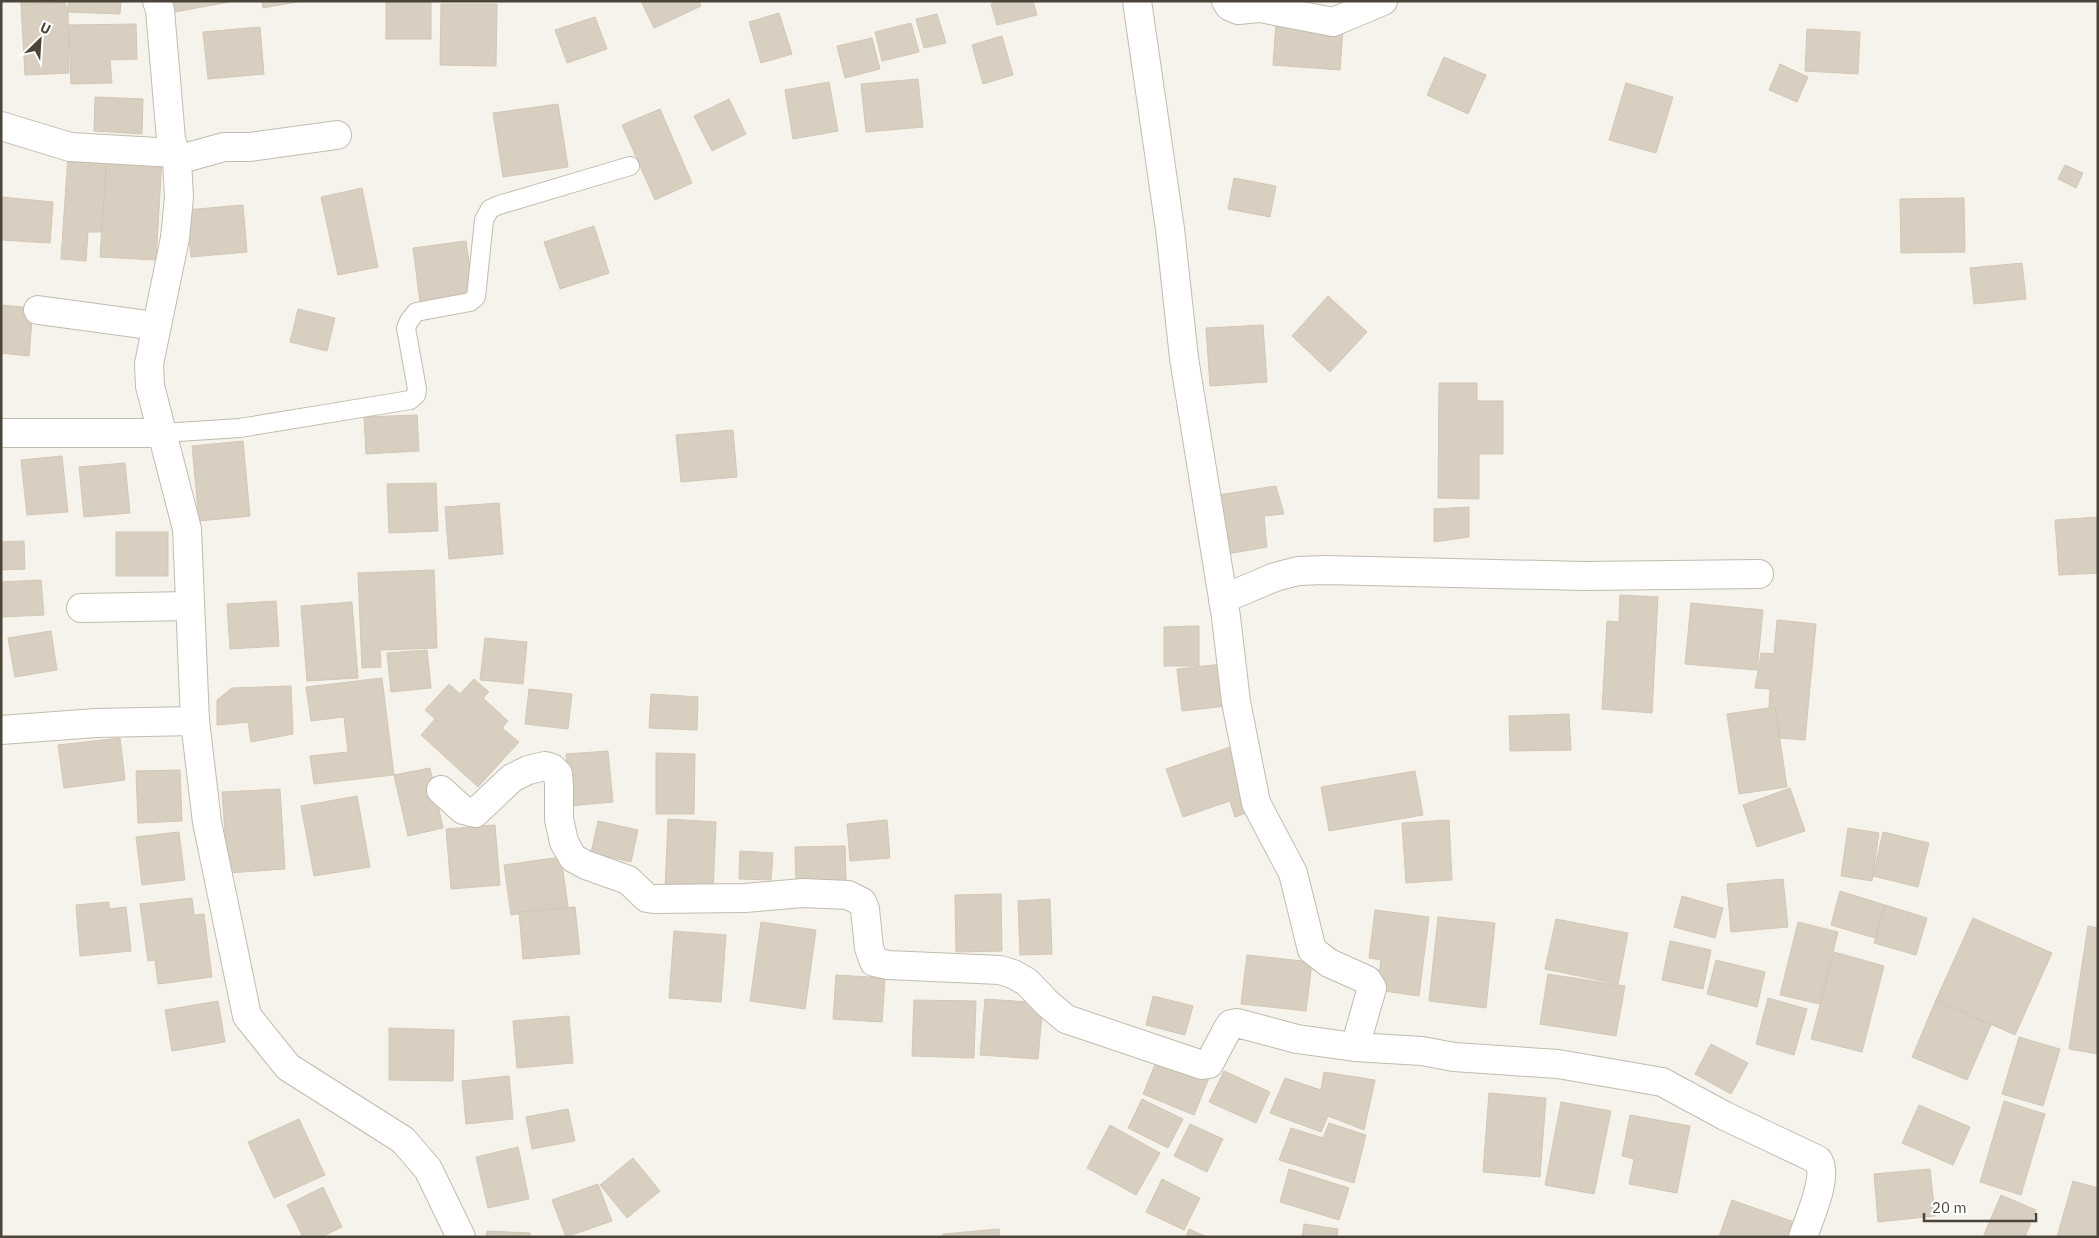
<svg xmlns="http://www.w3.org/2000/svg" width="2099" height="1238" font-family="'IBM Plex Sans',sans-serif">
<rect width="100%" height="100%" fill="#f6f3ec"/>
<!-- building -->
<g fill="#d8cfc1" stroke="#d3c7b4">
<polygon points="21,1 65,1 65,3 21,5"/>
<polygon points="68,1 121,1 120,14 68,12"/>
<polygon points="173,1 228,1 229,2 175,12"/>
<polygon points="262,1 302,1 263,8"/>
<rect x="386" y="1" width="45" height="38"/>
<polygon points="641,1 699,1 701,6 654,28"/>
<polygon points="1002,1 1033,1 1037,15 997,25 991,4"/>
<polygon points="65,3 68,12 69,73 25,75 21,5"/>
<polygon points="441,4 497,4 496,66 440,65"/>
<polygon points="779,13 792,54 761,63 749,22"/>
<polygon points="937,14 946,43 924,48 916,19"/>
<polygon points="595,17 607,49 567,63 555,30"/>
<polygon points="1276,22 1343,28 1340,70 1273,65"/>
<polygon points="911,23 919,52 882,61 875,32"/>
<polygon points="136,24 137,59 110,60 112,83 71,84 69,25"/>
<polygon points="260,27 264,74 208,79 203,32"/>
<polygon points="1807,29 1860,32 1858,74 1805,71"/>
<polygon points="1002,36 1013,75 983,84 972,45"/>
<polygon points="872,38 880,69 845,78 837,46"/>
<polygon points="1444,57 1486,75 1468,114 1427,95"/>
<polygon points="1780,64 1808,77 1797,102 1769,90"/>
<polygon points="918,79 923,127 866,132 861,84"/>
<polygon points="829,82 838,131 793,139 785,90"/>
<polygon points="1626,83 1673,97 1656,153 1609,140"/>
<polygon points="95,97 143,99 142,134 94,131"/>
<polygon points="729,99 746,134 712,151 694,116"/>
<polygon points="558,104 568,167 503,177 493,113"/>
<polygon points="660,109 692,183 655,200 622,125"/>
<polygon points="68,155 107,156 102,232 88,232 86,261 61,259"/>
<polygon points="107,156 162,160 156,260 100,257"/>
<polygon points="2065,165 2083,173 2076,188 2058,179"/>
<polygon points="1234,178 1276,186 1270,217 1228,209"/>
<polygon points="362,188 378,267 338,275 321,197"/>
<polygon points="1,197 53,202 50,243 1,240"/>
<polygon points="1964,198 1965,252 1901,253 1900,199"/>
<polygon points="243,205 247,252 191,257 186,210"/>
<polygon points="594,226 609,273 560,289 544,242"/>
<polygon points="466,241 474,295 420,302 413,248"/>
<polygon points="2022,263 2026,299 1974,304 1970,268"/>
<polygon points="1328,296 1367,332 1330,372 1292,336"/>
<polygon points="1,305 33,308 29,356 1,353"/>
<polygon points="298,309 335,318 327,351 290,342"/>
<polygon points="1263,325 1267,382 1210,386 1206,328"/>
<polygon points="1439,383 1477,383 1477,401 1503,401 1503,454 1479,454 1479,499 1438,498"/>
<polygon points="417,415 419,451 366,454 364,417"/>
<polygon points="733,430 737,477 681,482 676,435"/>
<polygon points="243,441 250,516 199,521 192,446"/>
<polygon points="62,456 68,512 27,515 21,460"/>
<polygon points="125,463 130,513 84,517 79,467"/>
<polygon points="436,483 438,531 389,533 387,484"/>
<polygon points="1276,486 1284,514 1264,516 1267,547 1227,554 1218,495"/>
<polygon points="499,503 503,554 449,559 445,507"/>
<polygon points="1469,507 1469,537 1434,542 1434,509"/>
<polygon points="2098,517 2098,573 2059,575 2055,520"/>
<rect x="116" y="532" width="52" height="44"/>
<polygon points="24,541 25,569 1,570 1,542"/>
<polygon points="434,570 437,648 380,650 381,667 362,668 358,573"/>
<polygon points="41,580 44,615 1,617 1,582"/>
<polygon points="1620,595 1658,597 1652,713 1602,709 1607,621 1619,622"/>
<polygon points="276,601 279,646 230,649 227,604"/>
<polygon points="352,602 358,678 307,681 301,606"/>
<polygon points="1691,603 1763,610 1757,670 1685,664"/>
<polygon points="1777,620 1816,624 1805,740 1779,738 1775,707 1769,708 1770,689 1755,688 1761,653 1774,654"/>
<polygon points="1199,626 1199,666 1164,666 1164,627"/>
<polygon points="51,631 57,670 15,677 8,638"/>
<polygon points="485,638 527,642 523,684 480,680"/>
<polygon points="427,650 431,688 391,692 387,653"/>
<polygon points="1222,664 1227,706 1182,711 1177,669"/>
<polygon points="382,678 394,775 314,784 310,756 348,752 344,717 311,721 306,687"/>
<polygon points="474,679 489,692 483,698 508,721 502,728 519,742 478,787 421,735 435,719 425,710 449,684 460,694"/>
<polygon points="291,686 293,734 251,742 248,722 217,725 217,700 232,688"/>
<polygon points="529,689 572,694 568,729 525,724"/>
<polygon points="651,694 698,697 697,730 649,728"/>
<polygon points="1775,707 1787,787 1739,794 1727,714"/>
<polygon points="1569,714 1571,750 1510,751 1509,716"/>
<polygon points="120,738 125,780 64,788 58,745"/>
<polygon points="1233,746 1256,810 1235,817 1230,801 1183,817 1166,769"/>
<polygon points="608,751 613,802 569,806 566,754"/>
<polygon points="656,753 695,754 694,814 656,814"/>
<polygon points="430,768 443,828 408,836 394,775"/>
<polygon points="180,770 182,821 138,823 136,771"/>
<polygon points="1415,771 1423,815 1329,831 1321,787"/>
<polygon points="1790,788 1805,831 1757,847 1743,805"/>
<polygon points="280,789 285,869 228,873 222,792"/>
<polygon points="357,796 370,867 314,876 301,806"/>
<polygon points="668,819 716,822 713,892 665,890"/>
<polygon points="887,820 890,858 850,861 847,824"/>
<polygon points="1449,820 1452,880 1406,883 1402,823"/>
<polygon points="598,821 638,830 631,862 591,853"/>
<polygon points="495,825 500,885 451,889 446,829"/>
<polygon points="1848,828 1879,833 1872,881 1841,876"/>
<polygon points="179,832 185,880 142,885 136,837"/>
<polygon points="1883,832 1929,843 1918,887 1873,876"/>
<polygon points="845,846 846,881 796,882 795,847"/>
<polygon points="740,851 773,853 771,880 739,879"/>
<polygon points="561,857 568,907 511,915 504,865"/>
<polygon points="1783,879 1788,927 1731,932 1727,884"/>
<polygon points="1840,891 1885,905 1875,938 1831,925"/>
<polygon points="1001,894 1002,951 956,952 955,895"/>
<polygon points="1682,896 1723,908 1715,938 1674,927"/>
<polygon points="192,898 194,915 204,914 212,977 158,984 155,960 148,961 140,904"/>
<polygon points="1050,899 1052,954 1020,955 1018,901"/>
<polygon points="109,902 109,909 126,907 131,951 80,956 76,905"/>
<polygon points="1885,905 1927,918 1916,955 1874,943"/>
<polygon points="575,907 580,954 523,959 519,912"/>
<polygon points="1375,910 1429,917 1419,996 1377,990 1381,960 1369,958"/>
<polygon points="1438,917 1495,923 1486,1008 1429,1001"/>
<polygon points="1973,918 2052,953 2015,1035 1936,1000"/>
<polygon points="1556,919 1628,933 1618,984 1545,969"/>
<polygon points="761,922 816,930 805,1009 750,1001"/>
<polygon points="1798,922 1838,932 1820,1004 1780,995"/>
<polygon points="2088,926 2098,928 2098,1054 2069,1049"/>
<polygon points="674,931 726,935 721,1002 669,998"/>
<polygon points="1670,941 1711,950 1703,989 1662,980"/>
<polygon points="1834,952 1884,966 1862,1052 1811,1039"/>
<polygon points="1247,955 1312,962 1306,1011 1241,1004"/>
<polygon points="1716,960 1765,972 1757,1007 1707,994"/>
<polygon points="1548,974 1625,986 1616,1036 1540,1024"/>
<polygon points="836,975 885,978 882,1022 833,1019"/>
<polygon points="1153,996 1193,1006 1185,1035 1146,1025"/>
<polygon points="1768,998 1807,1009 1794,1055 1756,1044"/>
<polygon points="985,999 1043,1003 1038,1059 980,1055"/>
<polygon points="914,1000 976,1001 974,1058 912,1056"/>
<polygon points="1936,1000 1991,1025 1967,1080 1912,1057"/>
<polygon points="218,1001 225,1042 172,1051 165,1010"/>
<polygon points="569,1016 573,1063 517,1068 513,1021"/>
<polygon points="389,1028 454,1030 453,1081 389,1080"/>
<polygon points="2019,1037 2060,1049 2043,1106 2002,1094"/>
<polygon points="1711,1044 1748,1063 1731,1094 1695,1074"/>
<polygon points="1158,1057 1209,1078 1194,1115 1143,1094"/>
<polygon points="1224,1071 1270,1092 1256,1123 1209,1102"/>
<polygon points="1324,1072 1375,1080 1364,1130 1328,1116 1321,1132 1270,1113 1285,1078 1321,1090"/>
<polygon points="509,1076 513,1119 466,1124 462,1081"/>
<polygon points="1489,1093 1546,1098 1540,1177 1483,1172"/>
<polygon points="1142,1099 1183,1119 1168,1148 1128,1128"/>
<polygon points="2004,1101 2045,1114 2021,1195 1980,1182"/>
<polygon points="1561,1102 1611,1111 1594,1194 1545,1185"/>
<polygon points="1919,1105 1970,1127 1953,1165 1902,1143"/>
<polygon points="568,1109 575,1141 532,1149 526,1117"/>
<polygon points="1630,1115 1690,1126 1677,1193 1629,1184 1634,1159 1622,1156"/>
<polygon points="299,1119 325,1175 274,1198 248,1142"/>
<polygon points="1329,1123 1366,1135 1354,1183 1279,1160 1291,1128 1323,1138"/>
<polygon points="1190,1124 1223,1139 1207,1172 1174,1156"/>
<polygon points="1110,1125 1160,1153 1136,1195 1087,1168"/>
<polygon points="518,1147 529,1199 488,1208 476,1157"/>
<polygon points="633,1158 660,1191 627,1218 600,1185"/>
<polygon points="1289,1169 1349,1188 1339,1220 1280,1202"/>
<polygon points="1930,1169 1935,1216 1878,1222 1874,1174"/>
<polygon points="1162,1179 1200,1198 1184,1230 1146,1212"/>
<polygon points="2073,1181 2098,1188 2098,1237 2057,1237"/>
<polygon points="598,1184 612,1221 566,1237 552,1200"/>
<polygon points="323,1187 342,1227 321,1237 303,1237 287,1205"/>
<polygon points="2001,1195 2036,1210 2025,1237 1983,1237"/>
<polygon points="1732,1200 1794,1222 1789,1237 1719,1237"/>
<polygon points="1304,1224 1338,1229 1337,1237 1302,1237"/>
<polygon points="999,1229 1000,1237 943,1237 943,1234"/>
<polygon points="1189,1229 1207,1237 1186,1237"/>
<polygon points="487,1231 530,1233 530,1237 486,1237"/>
</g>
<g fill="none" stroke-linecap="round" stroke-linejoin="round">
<defs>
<polyline id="lane" points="162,433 240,428 410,400 416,395 417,389 406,328 409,321 416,312 470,302 476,297 484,220 490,209 499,205 630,166"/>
<g id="street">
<polyline points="157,1 160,10 171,139 177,160 179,197 175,238 149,364 150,386 187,529 195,721 207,822 247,1016 288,1067 403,1140 428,1169 461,1237"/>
<path d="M1137 1 1170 229 1184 358 1226 617 1236 702 1256 803 1293 873 1312 950 1329 963 1367 980 1372 988 1355 1047 1422 1051 1454 1057 1558 1064 1662 1082 1725 1116 1818 1160C1829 1177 1809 1218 1803 1237"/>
<polyline points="1226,1 1229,6 1238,10 1260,8 1333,22 1383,1"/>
<polyline points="1,126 70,147 174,153"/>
<polyline points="177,160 224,147 250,147 337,135"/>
<polyline points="38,310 156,326"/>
<polyline points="1,433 162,433"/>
<polyline points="1223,599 1275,577 1298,571 1325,570 1584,576 1759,574"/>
<polyline points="81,608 190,606"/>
<polyline points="1,730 96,723 195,721"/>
<polyline points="441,790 463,810 475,813 512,778 528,770 545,766 552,768 558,774 559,785 559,819 564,842 573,858 586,865 628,880 647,898 654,899 745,898 803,893 848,895 862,902 865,909 869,948 874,962 888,965 1000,970 1013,974 1027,982 1047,1003 1066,1019 1202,1065 1209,1064 1228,1028 1231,1024 1237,1023 1297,1039 1355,1047"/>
</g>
</defs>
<!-- lane casing -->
<use href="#lane" stroke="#c2bbae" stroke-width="20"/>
<!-- street casing -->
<use href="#street" stroke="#c2bbae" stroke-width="30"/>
<!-- lane -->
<use href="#lane" stroke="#fff" stroke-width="18"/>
<!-- street -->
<use href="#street" stroke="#fff" stroke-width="28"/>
</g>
<!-- border -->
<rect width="2099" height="1238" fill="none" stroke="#4b4439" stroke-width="5"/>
<!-- north arrow -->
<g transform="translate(40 40) rotate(25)" stroke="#ffffff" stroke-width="4" paint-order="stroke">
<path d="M0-4L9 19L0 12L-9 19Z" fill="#4b4439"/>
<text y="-8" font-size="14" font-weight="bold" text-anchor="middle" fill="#4b4439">U</text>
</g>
<!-- scale -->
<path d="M1924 1213v8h112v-8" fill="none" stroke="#4b4439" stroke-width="2.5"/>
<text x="1932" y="1213" font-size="15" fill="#4b4439" stroke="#ffffff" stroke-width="4" paint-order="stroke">20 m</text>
</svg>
